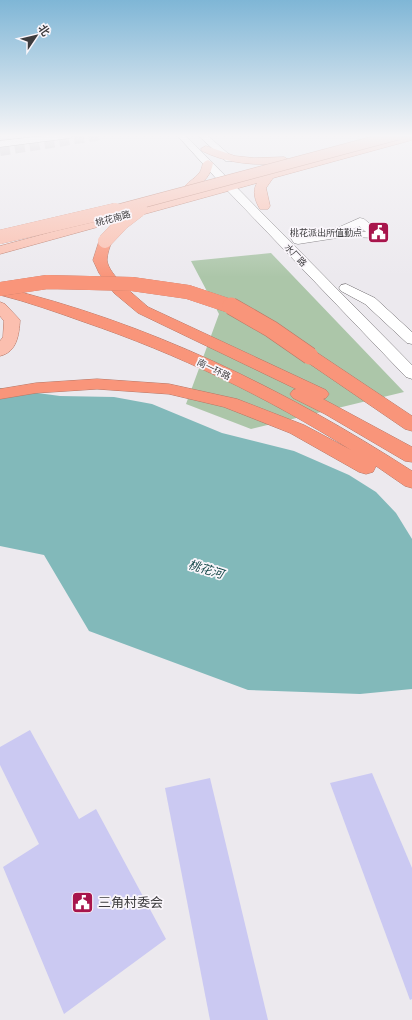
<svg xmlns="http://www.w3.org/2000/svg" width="412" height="1020" font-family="'IBM Plex Sans','Noto Sans SC',sans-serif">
<rect width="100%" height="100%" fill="#ece9ee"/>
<!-- green -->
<polygon fill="#acc6a9" points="271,253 404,392 251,429 186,404 219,314 191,261"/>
<!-- water -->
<polygon fill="#82b9ba" points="0,388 60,396 114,397 152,404 222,433 294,451 349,475 376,492 396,513 412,539 412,689 360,694 248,690 89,631 44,555 0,546"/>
<!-- building -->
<g fill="#cbc9f2">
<polygon points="30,730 79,819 96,809 166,939 64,1014 3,867 39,844 0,765 0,747"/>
<polygon points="372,773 412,868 412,999 410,1000 330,783"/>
<polygon points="210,778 268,1020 210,1020 165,788"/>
</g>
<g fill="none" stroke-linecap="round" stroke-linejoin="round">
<!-- minor-tunnel -->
<polyline stroke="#c9c6cb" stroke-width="10" stroke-dasharray="10 5" stroke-linecap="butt" points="0,151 102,135"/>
<defs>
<g id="minor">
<polygon points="52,135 74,135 70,138 0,147 0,141"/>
<polygon points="177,135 185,135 412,365 412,379 406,377 223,186"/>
<polygon points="198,135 207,135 232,157 234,159 232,161 226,161"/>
<path d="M360 218 364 219 382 234 384 236 382 238 343 237 298 244 294 243 290 237 292 235 296 233 337 228ZM359 226 366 232 349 231Z"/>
<polygon points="346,284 375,298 412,332 412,344 407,343 365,304 341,291 339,288 341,285"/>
</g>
<g id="major">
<path d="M412 135V140L273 178 266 188 270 206 268 209H260C255 201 252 191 257 183L0 254V246L266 174 268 172 274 171Z"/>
<path d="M206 146 235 156 254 158 284 157 289 160C285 165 278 164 272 164 247 165 225 162 202 151L201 149Z"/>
<path d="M208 160 213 163C211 175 204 182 195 188H187L185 186C189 181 196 178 200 172 203 167 201 162 208 160Z"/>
<path d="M0 302 5 304 20 320C19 335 17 352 0 356V341L3 337 4 321 0 316Z"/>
</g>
<g id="highway">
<path d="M105 237 110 238 112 241C110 246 107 254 107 260 108 275 137 297 148 307L326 390 329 394 326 398 323 399 412 447V462L405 461 325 414 293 398 290 394 293 390 296 389 138 313 114 293 99 273 93 260 100 238Z"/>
<path d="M0 287C147 322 285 389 412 471V488L405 486 376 466 373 472 366 474 359 472 290 433 224 407 169 394 97 389 36 393 0 399V389L36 383 97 379 169 384 237 399 304 425 351 450C267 397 178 354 84 322 56 312 28 302 0 295Z"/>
<polygon points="310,351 316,352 412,416 412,431 405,429 304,360 302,356 304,352"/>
</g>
</defs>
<!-- minor casing -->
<use href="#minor" stroke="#6b676b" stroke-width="1"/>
<!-- major casing -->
<use href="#major" stroke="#b77665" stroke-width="1"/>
<!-- highway casing -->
<use href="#highway" stroke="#b77665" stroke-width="1"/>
<!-- minor -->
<use href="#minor" fill="#fff" fill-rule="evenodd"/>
<!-- major -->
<use href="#major" fill="#fbbfaf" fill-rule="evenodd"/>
<!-- highway -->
<use href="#highway" fill="#f9957a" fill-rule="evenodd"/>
<defs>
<g id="major-bridge-far1">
<polyline points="112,211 397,135"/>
<polyline points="137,211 142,208"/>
</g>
<g id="major-bridge">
<polyline points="0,237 115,210"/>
<polyline points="105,241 122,223 139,210"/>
</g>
<polyline id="highway-bridge-far1" points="0,289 47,282 132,284 188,292 233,307"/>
<polyline id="highway-bridge" points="231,306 271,329 310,356"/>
</defs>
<!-- major-bridge-far1 casing -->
<use href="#major-bridge-far1" stroke="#b77665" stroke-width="11" stroke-linecap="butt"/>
<!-- major-bridge casing -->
<use href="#major-bridge" stroke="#b77665" stroke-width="14" stroke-linecap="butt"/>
<!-- highway-bridge-far1 casing -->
<use href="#highway-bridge-far1" stroke="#b77665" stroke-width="14" stroke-linecap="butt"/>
<!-- highway-bridge casing -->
<use href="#highway-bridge" stroke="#b77665" stroke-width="18" stroke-linecap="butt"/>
<!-- major-bridge-far1 -->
<use href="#major-bridge-far1" stroke="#fbbfaf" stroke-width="10"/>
<!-- major-bridge -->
<use href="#major-bridge" stroke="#fbbfaf" stroke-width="14"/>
<!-- highway-bridge-far1 -->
<use href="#highway-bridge-far1" stroke="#f9957a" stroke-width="14"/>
<!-- highway-bridge -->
<use href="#highway-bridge" stroke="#f9957a" stroke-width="17"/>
</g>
<!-- sky -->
<linearGradient id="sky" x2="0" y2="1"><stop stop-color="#7fb6d6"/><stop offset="0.49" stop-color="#f6f5f7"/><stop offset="1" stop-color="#f6f5f7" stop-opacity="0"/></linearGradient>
<rect width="412" height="277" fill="url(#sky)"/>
<!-- icons -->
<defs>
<symbol id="civic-square" viewBox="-11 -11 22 22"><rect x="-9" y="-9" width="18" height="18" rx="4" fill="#a8154c" stroke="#faf6fb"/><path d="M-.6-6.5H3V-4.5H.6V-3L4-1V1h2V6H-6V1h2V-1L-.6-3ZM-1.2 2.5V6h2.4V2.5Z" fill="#fff"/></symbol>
</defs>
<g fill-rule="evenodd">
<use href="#civic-square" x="366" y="220" width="25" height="25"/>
<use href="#civic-square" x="70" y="890" width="25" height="25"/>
</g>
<g text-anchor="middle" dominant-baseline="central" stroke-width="3.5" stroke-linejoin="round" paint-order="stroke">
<!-- far-street labels -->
<g font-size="9" fill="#3d3c3e" stroke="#faf6fb">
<text transform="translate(113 218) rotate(-15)">桃花南路</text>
<text transform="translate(296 255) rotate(46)">水厂路</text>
<text transform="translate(214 369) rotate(26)">南一环路</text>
</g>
<!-- far-poi labels -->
<g font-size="9" fill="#3d3c3e" stroke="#faf6fb" text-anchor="end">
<text x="362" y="232">桃花派出所值勤点</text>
</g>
<!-- water labels -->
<g font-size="12" font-style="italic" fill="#144748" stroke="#faf6fb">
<text transform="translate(206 569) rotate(17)">桃花河</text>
</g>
<!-- near-poi labels -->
<g font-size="13" fill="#3d3c3e" stroke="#faf6fb" text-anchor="start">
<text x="98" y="902">三角村委会</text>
</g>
</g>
<!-- north arrow -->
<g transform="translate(36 36) rotate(55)" stroke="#faf6fb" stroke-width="3" paint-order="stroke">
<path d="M0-3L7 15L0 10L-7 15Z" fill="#3d3c3e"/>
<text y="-6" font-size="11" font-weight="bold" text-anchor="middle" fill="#3d3c3e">北</text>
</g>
</svg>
